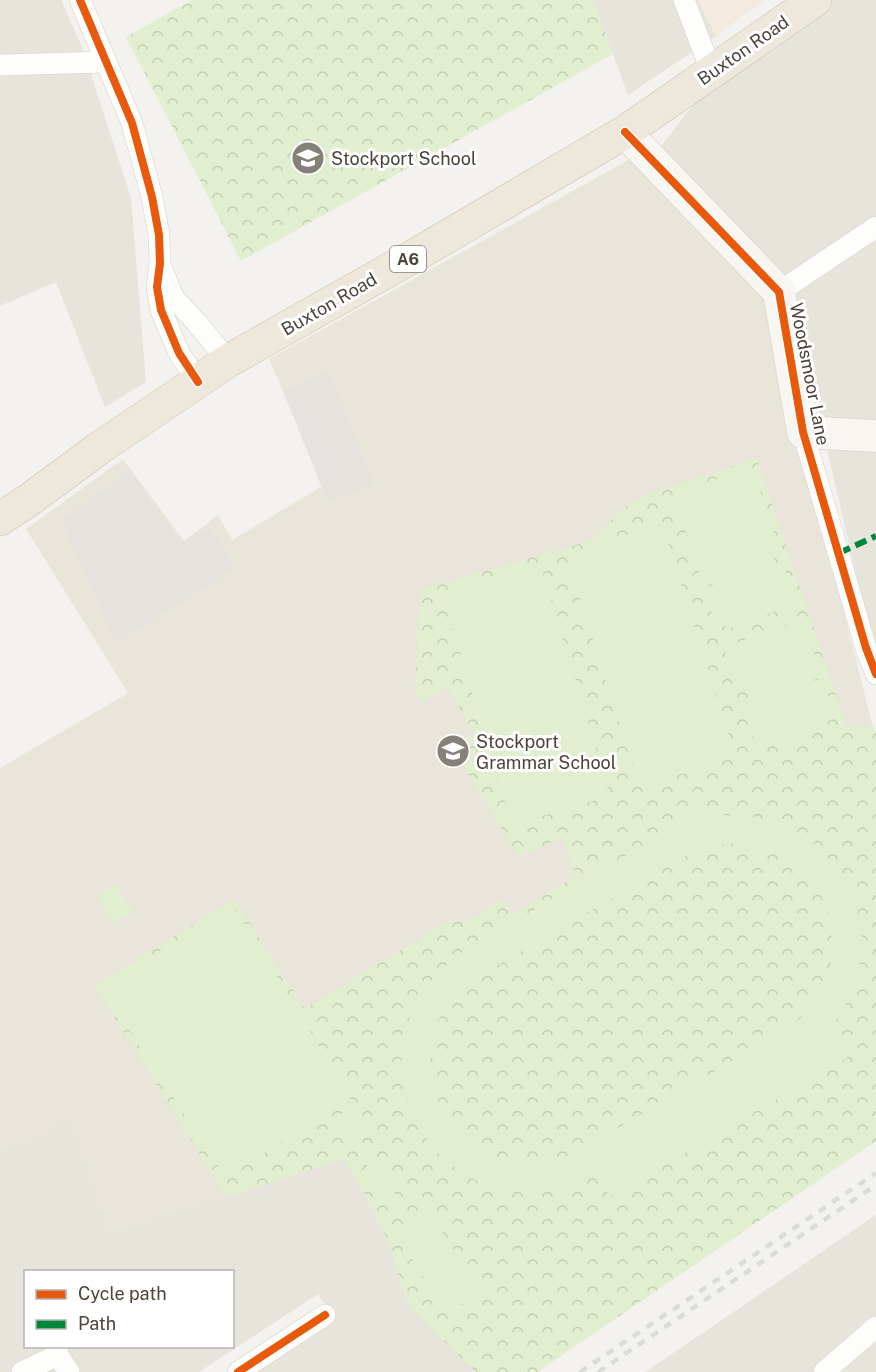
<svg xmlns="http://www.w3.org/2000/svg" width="876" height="1372" font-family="'Public Sans',sans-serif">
<defs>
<pattern id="forest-crowns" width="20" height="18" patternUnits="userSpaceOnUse" patternTransform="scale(1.5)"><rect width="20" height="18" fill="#e1eecf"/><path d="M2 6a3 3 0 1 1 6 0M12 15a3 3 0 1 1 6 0" fill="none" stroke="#c3cdb2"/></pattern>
</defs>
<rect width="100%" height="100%" fill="#f4f2ee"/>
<!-- residential -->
<g fill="#e7e4dc" fill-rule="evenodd">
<polygon points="0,0 61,0 82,47 131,198 146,382 105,407 56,282 0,306"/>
<polygon points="593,0 698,0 716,36 628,95"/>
<polygon points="825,0 876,0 876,645 866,618 791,293 660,148 712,80"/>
<path d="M70 1118 213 1199 228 1197 346 1158 391 1248 405 1296 409 1304 413 1310 476 1372H254L334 1319 318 1294 199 1372H0V1148L50 1132 48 1125ZM26 1272H232V1346H26Z"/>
<polygon points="876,1215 876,1372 645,1372 663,1360"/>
</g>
<!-- commercial -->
<polygon fill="#f3ebdf" points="698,0 765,0 716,36"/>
<!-- education -->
<polygon fill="#eae5da" points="632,158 767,303 872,724 876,734 876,1141 537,1372 476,1372 412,1310 405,1296 391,1248 346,1158 228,1197 213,1199 108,1233 70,1118 48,1125 50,1132 0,1148 0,768 128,693 26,529 123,459 184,541 218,515 232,540 324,485 269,359"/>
<!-- forest -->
<g fill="url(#forest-crowns)">
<polygon points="192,0 593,0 613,54 241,261 126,37"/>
<path d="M757 459 847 728 872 725 876 734V1141L537 1372H476L412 1310C400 1291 399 1268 390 1247 378 1217 361 1188 346 1158L228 1197 226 1196 95 986 234 899 305 1009 450 920 466 922 503 899 513 915 577 875 561 838 518 857 462 763 466 746 463 740 474 732 447 687 424 702 415 690 420 590 593 540C606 532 609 519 621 510 639 495 667 487 690 480 712 473 734 466 757 459Z"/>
</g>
<!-- pitch -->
<g fill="#e1eecf" fill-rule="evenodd">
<polygon points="744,470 745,472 753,470 767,510 758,513 760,518 769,516 782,556 773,559 775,564 783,562 797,602 789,605 789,607 727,629 726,626 717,629 704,588 713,585 711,580 702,582 689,542 697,539 695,534 687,536 674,496 682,493 682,491"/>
<polygon points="662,524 736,757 640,787 566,555"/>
<polygon points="540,563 610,796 512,825 442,592"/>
<polygon points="794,623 796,628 804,625 818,666 810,669 813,681 822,678 836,718 827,721 828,726 767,748 764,742 756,745 742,704 751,701 747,690 738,692 725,652 734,649 732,644"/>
<path d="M703 810 708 816C733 814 760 815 784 826 830 846 860 892 862 942 862 964 854 989 844 1008 838 1021 828 1030 819 1040L835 1032 848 1057 610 1197 597 1175C572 1185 545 1193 517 1191 434 1184 380 1094 410 1017 420 988 441 969 464 951ZM735 844C750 846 766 848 779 855 832 883 848 947 818 998 812 1008 802 1017 793 1025L583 1149C554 1163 524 1168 494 1157 431 1133 411 1051 451 999 459 990 470 983 479 976L695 850 714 845Z"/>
<polygon points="116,884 133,912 115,923 97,895"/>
<polygon points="233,906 297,1009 351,1100 225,1177 101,987"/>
<polygon points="347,1110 360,1131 357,1133 408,1214 400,1219 350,1138 347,1139 334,1119"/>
<polygon points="428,1210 481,1292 447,1313 394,1232"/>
</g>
<!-- parking -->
<g fill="#e6e3df">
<polygon points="329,370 374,484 328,503 283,391"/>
<polygon points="130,470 181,543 210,528 236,568 116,643 61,521"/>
</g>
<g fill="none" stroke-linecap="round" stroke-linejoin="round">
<defs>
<g id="street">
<polyline points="80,0 132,123 152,197 159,235 160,263 157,287 161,310 179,353 198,382"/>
<polyline points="684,0 712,73"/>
<polyline points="0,65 106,62"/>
<polyline points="163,271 173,297 197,323 228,361"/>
<polyline points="779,292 876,227"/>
<polyline points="803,432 866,648 876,674"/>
<polyline points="58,1355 69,1372"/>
<polyline points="22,1372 58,1355 55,1346"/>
<polyline points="238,1372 325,1315"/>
<polyline points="824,1372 876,1327"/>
</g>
<polyline id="secondary" points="625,132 779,292 803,432 876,436"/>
<polyline id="highway" points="0,519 29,500 98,449 228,361 419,253 625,132 815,0"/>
</defs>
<!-- street casing -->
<use href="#street" stroke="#d2d0cb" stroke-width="22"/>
<!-- secondary casing -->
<use href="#secondary" stroke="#d3cfc5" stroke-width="33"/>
<!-- highway casing -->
<use href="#highway" stroke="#ccbfa9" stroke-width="34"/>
<!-- street -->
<use href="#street" stroke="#fdfdfc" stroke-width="21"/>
<!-- secondary -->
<use href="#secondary" stroke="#f7f6f1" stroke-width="32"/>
<!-- highway -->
<use href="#highway" stroke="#ede8db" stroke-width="33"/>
<!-- rail -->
<g stroke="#dbdbda" stroke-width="4.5" stroke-dasharray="8 8" stroke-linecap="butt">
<polyline points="580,1372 876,1173"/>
<polyline points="598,1372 876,1185"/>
</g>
<!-- quiet -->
<polyline stroke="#00873e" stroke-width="6" stroke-dasharray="12 6" stroke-linecap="butt" points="839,553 876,536"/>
<defs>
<g id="cycleway">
<polyline points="80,0 132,123 152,197 159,235 160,263 157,287 161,310 179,353 198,382"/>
<polyline points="625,132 779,292 803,432 866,648 876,674"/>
<polyline points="238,1372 325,1315"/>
</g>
</defs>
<!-- cycleway casing -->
<use href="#cycleway" stroke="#fff" stroke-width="11"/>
<!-- cycleway -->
<use href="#cycleway" stroke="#e8590c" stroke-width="8"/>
</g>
<!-- icons -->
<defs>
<symbol id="school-disc" viewBox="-11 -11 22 22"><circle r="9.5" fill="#868178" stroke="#fff"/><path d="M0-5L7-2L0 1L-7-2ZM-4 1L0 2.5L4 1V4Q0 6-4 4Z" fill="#fff"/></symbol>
</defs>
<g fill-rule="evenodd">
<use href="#school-disc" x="289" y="139" width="38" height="38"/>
<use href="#school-disc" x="434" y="732" width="38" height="38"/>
</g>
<g text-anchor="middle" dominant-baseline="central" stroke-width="6" stroke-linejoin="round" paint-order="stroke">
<!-- shield labels -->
<rect fill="#fff" stroke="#817c74" stroke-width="1.5" x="390" y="246" width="36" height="26" rx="4.5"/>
<g font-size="16" font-weight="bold" fill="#4b4439">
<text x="408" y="259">A6</text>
</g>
<!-- street labels -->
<g font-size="18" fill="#4b4439" stroke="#fff">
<text transform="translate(743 50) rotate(-35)">Buxton Road</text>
<text transform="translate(329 304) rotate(-30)">Buxton Road</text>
<text transform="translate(810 374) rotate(79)">Woodsmoor Lane</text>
</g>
<!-- poi labels -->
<g font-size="18" fill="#4b4439" stroke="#fff" text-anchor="start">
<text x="331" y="158">Stockport School</text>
<text x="476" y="741">Stockport<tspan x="476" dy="21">Grammar School</tspan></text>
</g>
</g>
<!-- legend -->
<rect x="24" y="1270" width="210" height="78" fill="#ffffff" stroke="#b7b4b0" stroke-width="1.5"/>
<rect x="36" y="1290" width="30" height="9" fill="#e8590c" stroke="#b7b4b0" stroke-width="1.5"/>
<text x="78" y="1300" font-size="18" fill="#4b4439">Cycle path</text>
<rect x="36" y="1320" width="30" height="9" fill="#00873e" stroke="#b7b4b0" stroke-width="1.5"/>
<text x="78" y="1330" font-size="18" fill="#4b4439">Path</text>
</svg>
